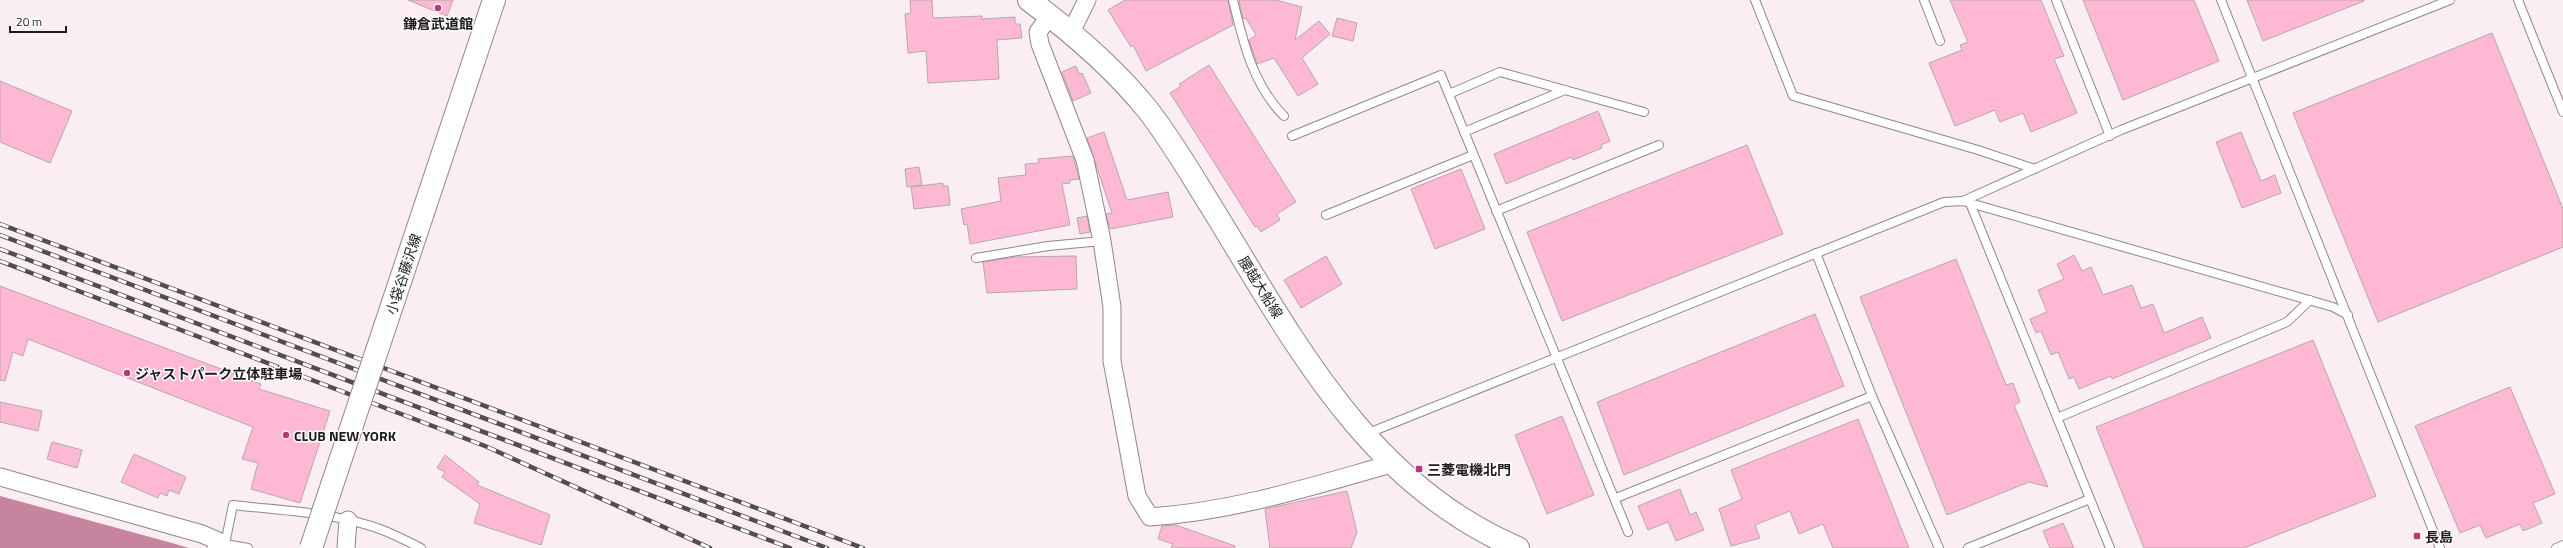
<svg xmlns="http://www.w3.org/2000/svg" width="2563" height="548" font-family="'Titillium Web','Noto Sans JP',sans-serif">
<rect width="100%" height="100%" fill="#faeef2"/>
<!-- water -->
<polygon fill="#c6849e" points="0,496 172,543 189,548 0,548"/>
<!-- building -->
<g fill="#ffb8d3" stroke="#b4a9ad">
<polygon points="408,0 453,0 447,16"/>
<polygon points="910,0 932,0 933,18 982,16 982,19 1015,17 1015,24 1020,24 1022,38 997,40 999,79 928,83 926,51 908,53 905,14 911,13"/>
<polygon points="1125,0 1228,0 1233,25 1146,71 1133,45 1131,47 1108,10"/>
<polygon points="1239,0 1276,0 1302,7 1295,40 1319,21 1330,34 1302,58 1318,84 1298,96 1274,58 1257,64 1249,40 1256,35 1246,18 1243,19"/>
<polygon points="1950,0 2041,0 2064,56 2054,59 2077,113 2031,132 2023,113 2000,122 1995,110 1955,126 1929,63 1962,50 1960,45 1968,42"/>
<polygon points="2083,0 2194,0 2219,61 2123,100"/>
<polygon points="2247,0 2364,0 2364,1 2263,41"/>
<polygon points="1337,18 1357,23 1353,41 1332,36"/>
<polygon points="2492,33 2563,209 2563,247 2378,322 2293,113"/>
<polygon points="1209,65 1296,202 1277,214 1280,220 1261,232 1257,226 1255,227 1170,93 1181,86 1179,84"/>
<polygon points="1076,66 1079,74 1082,73 1091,93 1073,101 1062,72"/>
<polygon points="0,81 72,111 50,163 0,142"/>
<polygon points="1598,111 1610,141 1601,145 1602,148 1573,160 1572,157 1506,184 1494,154"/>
<polygon points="1104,132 1127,200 1168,192 1173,217 1110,229 1106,214 1112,213 1087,138"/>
<polygon points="2241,132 2261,181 2275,175 2281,193 2242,208 2216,142"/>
<polygon points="1747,145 1783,234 1562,321 1527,232"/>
<polygon points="1073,156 1079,179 1070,180 1070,183 1062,184 1070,225 970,244 967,224 964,225 961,209 1001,201 998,178 1026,175 1025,164 1039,163 1038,159"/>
<polygon points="919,167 922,185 907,187 905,169"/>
<polygon points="1461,169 1485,229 1435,249 1411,189"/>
<polygon points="943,183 943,186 948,186 950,205 914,209 911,187"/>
<polygon points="1087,216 1090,232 1080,234 1077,218"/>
<polygon points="2074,255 2082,271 2091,267 2103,295 2132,285 2141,308 2153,304 2164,333 2202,317 2211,338 2112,379 2111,376 2079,389 2074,377 2069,379 2058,352 2051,355 2041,331 2036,333 2030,319 2047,312 2038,290 2064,279 2057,264"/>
<polygon points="1076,256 1077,289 987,293 983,262 1015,257"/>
<polygon points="1326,256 1342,284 1301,308 1284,280"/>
<polygon points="1956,259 2006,385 2013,383 2020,402 2014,405 2048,487 2029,482 1947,515 1860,297"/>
<polygon points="0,286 261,384 259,389 330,411 300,503 251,489 258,463 242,459 253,427 28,339 23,356 13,352 5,381 0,380"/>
<polygon points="1815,314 1844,386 1624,475 1597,402"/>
<polygon points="2313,340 2376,496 2244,548 2144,548 2096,427"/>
<polygon points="2510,387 2555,494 2533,503 2542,523 2523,531 2520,524 2486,538 2480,525 2460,533 2415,426"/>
<polygon points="0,402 42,411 38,431 0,422"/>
<polygon points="1562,416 1594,495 1547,514 1515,435"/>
<polygon points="1858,419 1909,548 1833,548 1823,524 1799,534 1790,511 1755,525 1760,538 1731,546 1719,509 1742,499 1731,470"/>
<polygon points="52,442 82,450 77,468 47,459"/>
<polygon points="134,454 186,477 179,494 169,490 167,496 160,493 158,498 121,482"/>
<polygon points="445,455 479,482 477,485 550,515 541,545 474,523 480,504 442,477 445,472 437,468"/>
<polygon points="1680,489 1690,515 1696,512 1704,530 1676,541 1668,522 1648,530 1638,506"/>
<polygon points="1347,491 1357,532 1351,548 1270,548 1265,509"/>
<polygon points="2063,523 2074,548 2050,548 2043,531"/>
<polygon points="1176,525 1235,546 1235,548 1171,548 1173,544 1158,539 1162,526"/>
</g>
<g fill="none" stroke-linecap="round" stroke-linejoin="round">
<defs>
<g id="lane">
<path d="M1233 0C1243 42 1253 85 1284 116"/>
<polyline points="1755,0 1793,96 1978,150 2035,169"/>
<polyline points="1924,0 1940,41"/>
<polyline points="2056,0 2110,136"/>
<polyline points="2221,0 2440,548"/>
<polyline points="2518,0 2563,112"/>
<polyline points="1449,94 1500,72 1644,112"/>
<polyline points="1464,132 1565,90"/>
<polyline points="1292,136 1441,75 1628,532"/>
<polyline points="1963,201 2121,130 2450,0"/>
<polyline points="1970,203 2110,548"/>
<polyline points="1496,211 1659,145"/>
<polyline points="1326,215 1473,155"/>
<polyline points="1816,253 1872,396 1939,548"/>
<polyline points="976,258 1048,246 1102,241"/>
<polyline points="2057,418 2287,322 2310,300"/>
<polyline points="1366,434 1944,202 1963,201 2333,307 2348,315"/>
<polyline points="1616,498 1872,396"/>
<path d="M220 542 225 544 233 505C283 511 338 512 385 531 397 536 409 542 421 548"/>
<polyline points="225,544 248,548"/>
<polyline points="1968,548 2090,499"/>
<polyline points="2556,548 2563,545"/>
</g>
<g id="street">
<path d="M1050 16 1038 32 1040 44 1085 160 1102 241 1112 307V361L1122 414 1137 496 1150 517C1235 511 1309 487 1391 464"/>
<polyline points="1071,32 1087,0"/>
<polyline points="0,477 202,534 218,541 216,548"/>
<polyline points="346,548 348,520"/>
</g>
<g id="secondary">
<path d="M1029 0C1072 32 1113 67 1147 109 1170 138 1189 171 1209 203 1292 337 1365 483 1518 548"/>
<polyline points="474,60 494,0"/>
</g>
</defs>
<!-- lane casing -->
<use href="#lane" stroke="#91878b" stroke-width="10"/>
<!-- street casing -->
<use href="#street" stroke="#91878b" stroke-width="19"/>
<!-- secondary casing -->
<use href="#secondary" stroke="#91878b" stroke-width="24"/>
<!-- lane -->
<use href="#lane" stroke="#fff" stroke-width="8"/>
<!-- street -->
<use href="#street" stroke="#fff" stroke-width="17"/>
<!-- secondary -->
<use href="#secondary" stroke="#fff" stroke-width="22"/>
<defs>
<g id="rail">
<polyline points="0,224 863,548"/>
<polyline points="0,235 827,548"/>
<polyline points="0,249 790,548"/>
<polyline points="0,261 485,446 710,548"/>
</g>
</defs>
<!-- rail casing -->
<use href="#rail" stroke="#534d50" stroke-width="4.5"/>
<!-- rail -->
<use href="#rail" stroke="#fff" stroke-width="3" stroke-dasharray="9" stroke-linecap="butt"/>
<defs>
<polyline id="secondary-bridge" points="311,548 474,60"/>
</defs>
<!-- secondary-bridge casing -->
<use href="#secondary-bridge" stroke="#91878b" stroke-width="24" stroke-linecap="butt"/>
<!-- secondary-bridge -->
<use href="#secondary-bridge" stroke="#fff" stroke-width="22"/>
</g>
<!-- markers -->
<g fill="#bc3679" stroke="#fff" stroke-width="1.5">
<circle cx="438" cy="8" r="4"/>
<circle cx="127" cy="373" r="4"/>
<circle cx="286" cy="435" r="4"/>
<rect x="1415" y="465" width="8" height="8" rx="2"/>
<rect x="2413" y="532" width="8" height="8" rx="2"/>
</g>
<g text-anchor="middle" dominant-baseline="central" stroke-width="3" stroke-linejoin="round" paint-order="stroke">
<!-- poi labels -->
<g font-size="14" font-weight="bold" fill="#1f1b1d" stroke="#fff" text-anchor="start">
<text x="438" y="23" text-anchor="middle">鎌倉武道館</text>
<text x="135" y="373">ジャストパーク立体駐車場</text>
<text x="294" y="435">CLUB NEW YORK</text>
<text x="1427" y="469">三菱電機北門</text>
<text x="2425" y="536">長島</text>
</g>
<!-- street labels -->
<g font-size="14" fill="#1f1b1d" stroke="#fff">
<text transform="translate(403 274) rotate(-72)">小袋谷藤沢線</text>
<text transform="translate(1261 287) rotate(58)">腰越大船線</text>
</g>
</g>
<!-- scale -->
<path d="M10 26v6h56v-6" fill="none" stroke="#1f1b1d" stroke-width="2"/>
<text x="16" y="26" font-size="12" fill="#1f1b1d" stroke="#ffffff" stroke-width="3" paint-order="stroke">20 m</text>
</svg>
